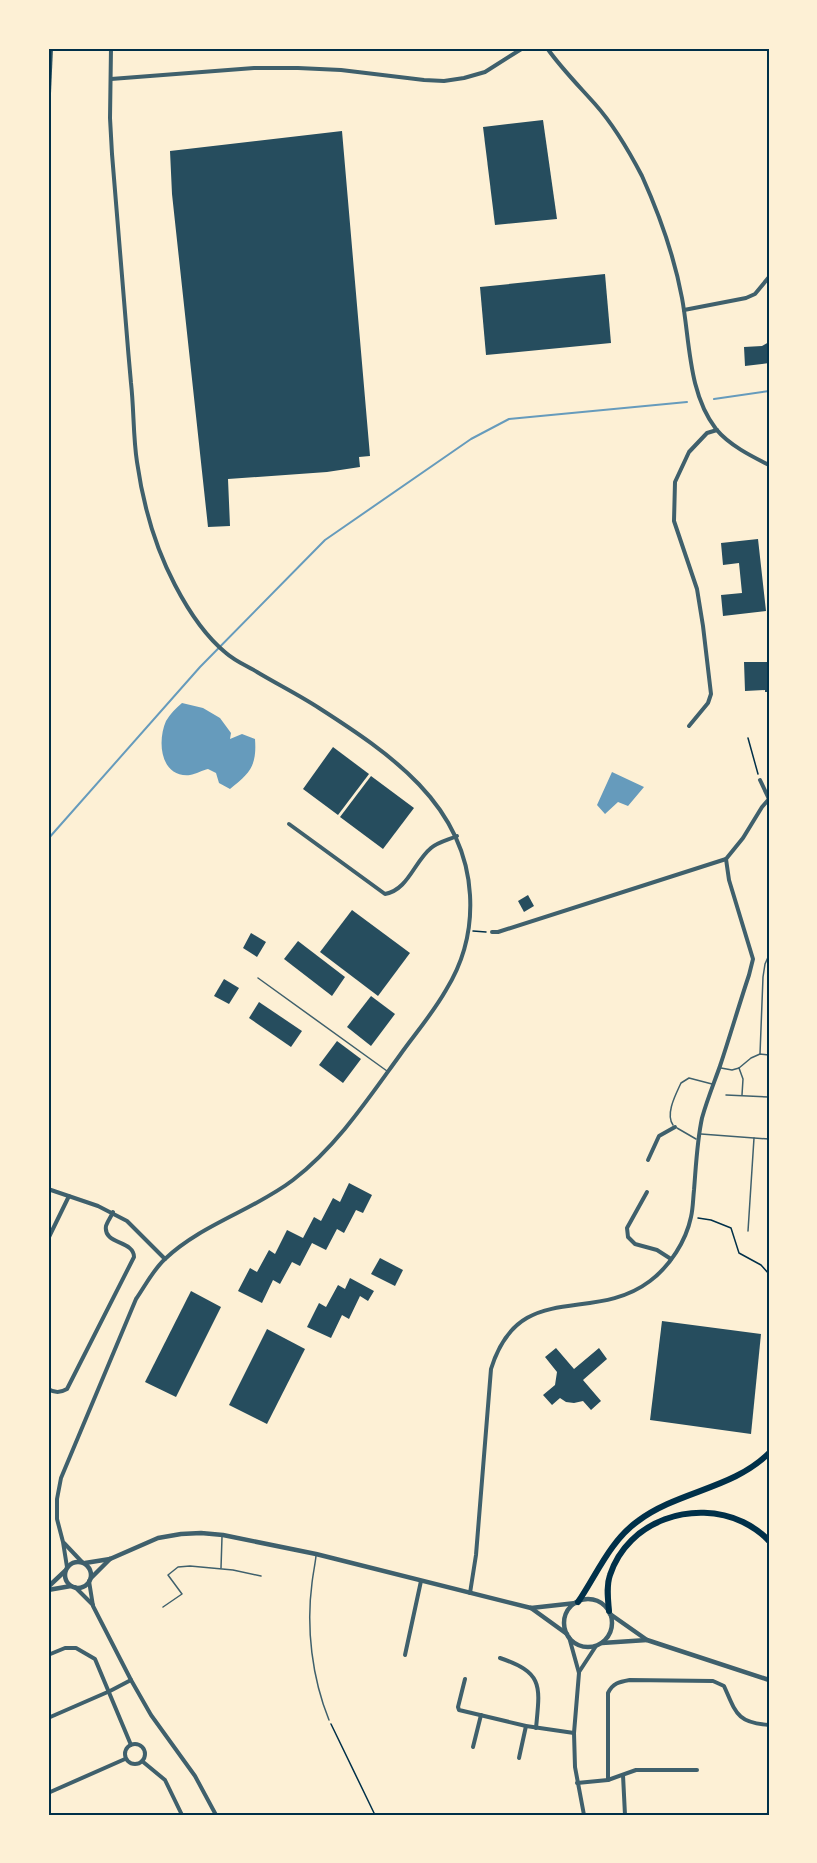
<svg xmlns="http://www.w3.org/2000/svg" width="817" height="1863" font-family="'DejaVu Sans',sans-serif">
<rect width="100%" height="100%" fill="#fdf0d5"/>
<!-- water -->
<g fill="#669bbc">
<path d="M182 703 203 708 220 718 231 733 230 739 242 734 255 739C257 766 250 773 230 789L219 783 216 773 208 769C203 770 196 774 190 775 160 778 157 741 166 721 170 714 176 708 182 703Z"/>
<polygon points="612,772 644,787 628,806 618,802 605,814 597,805"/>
</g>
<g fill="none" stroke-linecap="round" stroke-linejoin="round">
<!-- stream -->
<g stroke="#669bbc" stroke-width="2">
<polyline points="714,399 769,391"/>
<polyline points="48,839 200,667 325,540 471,439 509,419 687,402"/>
</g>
</g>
<!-- building -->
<g fill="#264d5e">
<polygon points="48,48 53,48 50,116 48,116"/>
<polygon points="543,120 557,219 495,225 483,127"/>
<polygon points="342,131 370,456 359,457 360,467 327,472 228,479 230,526 208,527 172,194 170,151"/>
<polygon points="605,274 611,343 486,355 480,287"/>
<polygon points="769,342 769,363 745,366 744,347 762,346"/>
<polygon points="758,539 766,611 723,616 721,595 742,593 739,563 723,565 721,543"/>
<polygon points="744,662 769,662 769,692 765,692 765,690 745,691"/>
<polygon points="333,747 369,774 338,815 303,789"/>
<polygon points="371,776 414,808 383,849 340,817"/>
<polygon points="528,895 534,906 524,912 518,901"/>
<polygon points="352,910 410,953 378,996 320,952"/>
<polygon points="251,933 266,942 257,957 243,948"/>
<polygon points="298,941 345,977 332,996 284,959"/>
<polygon points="224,979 239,988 229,1004 214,996"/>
<polygon points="371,996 395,1014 371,1046 347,1027"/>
<polygon points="259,1002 302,1031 291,1047 249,1018"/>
<polygon points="337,1041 361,1059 343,1083 319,1065"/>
<polygon points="349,1183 372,1195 363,1213 356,1210 344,1233 337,1229 326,1250 312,1243 300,1266 292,1262 280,1284 273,1280 262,1303 238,1291 250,1268 257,1272 269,1250 275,1254 287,1230 303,1238 314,1217 321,1221 333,1198 340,1202"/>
<polygon points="380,1258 403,1270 395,1286 371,1274"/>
<polygon points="350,1278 374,1291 368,1301 360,1296 349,1319 342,1315 331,1338 307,1327 319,1303 326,1307 338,1285 345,1289"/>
<polygon points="191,1291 221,1307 176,1397 145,1382"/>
<polygon points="662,1321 761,1334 751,1434 650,1420"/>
<polygon points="267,1329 305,1349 267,1424 229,1405"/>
<polygon points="556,1348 574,1369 599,1348 607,1359 583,1380 601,1401 591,1410 583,1401 574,1403 566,1402 560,1398 552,1405 543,1395 555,1385 557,1372 545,1357"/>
</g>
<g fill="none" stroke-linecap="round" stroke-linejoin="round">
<!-- path -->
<g stroke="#003049" stroke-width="1.5">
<polyline points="748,738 758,774"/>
<polyline points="473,931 486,932"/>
<polyline points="698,1218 711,1220 731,1228 739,1253 761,1265 769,1274"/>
<polyline points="331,1724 375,1815"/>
</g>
<!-- service -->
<g stroke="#3f606c" stroke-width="1.5">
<polyline points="258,978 387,1071"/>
<polyline points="760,1054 763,977 765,964 769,955"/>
<polyline points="721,1068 732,1070 739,1068 751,1058 760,1054 769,1055"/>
<polyline points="739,1068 743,1079 742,1095"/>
<polyline points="726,1095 769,1097"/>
<path d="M673 1125C665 1114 676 1094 681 1083L689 1078 712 1084"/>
<polyline points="677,1128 696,1139"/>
<polyline points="701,1134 769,1139"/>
<polyline points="748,1231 754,1138"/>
<path d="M316 1556C315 1565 313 1574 312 1583 306 1628 312 1678 329 1720"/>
<polyline points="221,1568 222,1537"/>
<polyline points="163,1607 182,1594 168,1575 178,1567 190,1566 233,1570 261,1576"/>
</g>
<!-- minor -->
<g stroke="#3f606c" stroke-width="4">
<path d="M547 48C561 68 578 85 595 104 612 123 630 153 642 176 660 216 674 255 682 298 690 341 688 393 716 429 729 445 751 456 769 465"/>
<polyline points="111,79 254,68 298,68 341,70 424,80 444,81 464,78 485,72 523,48"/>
<polyline points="684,310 746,298 755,294 769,277"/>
<polyline points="689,726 708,703 711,694 703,626 697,589 674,521 675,482 689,452 707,433 717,430"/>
<polyline points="760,780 769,799"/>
<path d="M289 824 385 894C408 890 414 862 431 848 438 842 448 840 457 836"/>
<polyline points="492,932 498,932 726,859 743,838 762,807 769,799"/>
<polyline points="648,1160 659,1136 675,1127"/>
<polyline points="48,1189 98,1206 127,1221 165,1259"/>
<polyline points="647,1192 627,1228 628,1237 635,1244 657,1250 671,1259"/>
<polyline points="48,1239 69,1196"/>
<path d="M48 1389C55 1393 60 1393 67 1389L134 1257C134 1240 103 1245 106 1226 107 1222 111 1217 113 1212"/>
<polyline points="64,1543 82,1562"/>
<path d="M67 1567 63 1542 57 1519V1499L61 1478 136 1299C145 1286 153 1270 165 1259 202 1224 254 1210 293 1180 337 1146 368 1099 400 1055 415 1034 433 1013 446 990 464 961 472 929 470 895 465 804 389 753 319 708 299 695 277 684 257 672 247 666 235 661 226 653 204 635 188 610 175 585 155 547 143 504 137 462 133 436 134 409 131 383 124 307 119 231 112 154L110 118 111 48"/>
<polyline points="89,1581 93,1606 131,1680 151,1715 195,1776 216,1815"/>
<polyline points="75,1587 93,1605"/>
<path d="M470 1593 476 1555 491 1369C519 1278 592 1325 650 1281 670 1266 686 1241 691 1217 693 1209 693 1199 694 1190 696 1166 697 1141 702 1118 707 1100 714 1083 720 1066 730 1036 739 1005 749 975L753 959 729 880 726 859"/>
<polyline points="569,1637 579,1673 574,1733 575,1767 584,1815"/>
<polyline points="48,1655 65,1648 76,1648 95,1659 131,1745"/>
<polyline points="405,1655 421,1581"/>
<path d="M500 1658C544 1673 540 1686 536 1728"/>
<polyline points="579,1672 596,1646"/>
<polyline points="465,1679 458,1707 459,1710 526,1726 574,1733"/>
<polyline points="48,1718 110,1691 131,1680"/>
<circle cx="135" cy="1754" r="10"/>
<polyline points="473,1747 481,1715"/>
<polyline points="519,1758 526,1726"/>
<polyline points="142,1761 165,1780 182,1815"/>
<polyline points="623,1775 625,1815"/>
<path d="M608 1780V1693C613 1683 619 1682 630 1680L713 1681 724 1686C736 1713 737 1723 769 1725"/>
<polyline points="577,1783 608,1780 636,1770 697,1770"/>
<polyline points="48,1793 125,1759"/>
<polyline points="768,1815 769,1813"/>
</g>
<!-- tertiary -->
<g stroke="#3f606c" stroke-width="4.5">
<circle cx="78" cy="1575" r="13"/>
<polyline points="85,1563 110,1559 158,1538 181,1534 201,1533 223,1535 316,1554 531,1608 576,1603"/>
<polyline points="91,1578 110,1559"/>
<polyline points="48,1587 65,1571"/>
<polyline points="48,1590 71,1586"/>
<circle cx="588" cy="1623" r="24"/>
<polyline points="531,1608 567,1634"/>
<polyline points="610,1614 647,1640 769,1680"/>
<polyline points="602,1643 647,1640"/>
</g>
<!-- primary -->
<g stroke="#003049" stroke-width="6">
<path d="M578 1602C597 1574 610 1541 638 1521 678 1491 733 1489 769 1453"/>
<path d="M609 1611C608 1599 606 1586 610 1575 628 1520 694 1499 743 1522 753 1527 762 1533 769 1541"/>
</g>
</g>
<!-- border -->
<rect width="817" height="1863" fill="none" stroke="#fdf0d5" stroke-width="99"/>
<rect x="50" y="50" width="718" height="1764" fill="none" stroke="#003049" stroke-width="2"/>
</svg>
